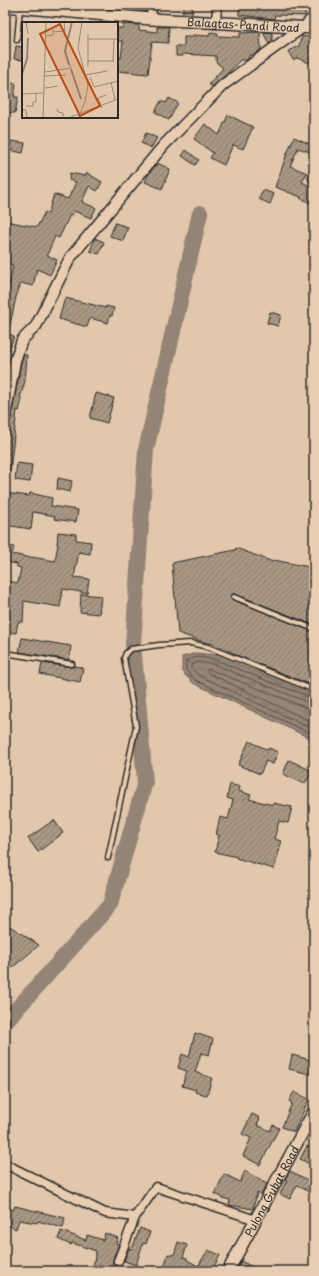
<svg xmlns="http://www.w3.org/2000/svg" width="319" height="1276" font-family="'Playpen Sans',sans-serif">
<defs>
<pattern id="water-ripples" width="26" height="14" patternUnits="userSpaceOnUse"><rect width="26" height="14" fill="#948475"/><path d="M2 4q2-2 4 0t4 0M15 11q2-2 4 0t4 0" fill="none" stroke="#796c60"/></pattern>
<pattern id="building-hatch" width="6" height="6" patternUnits="userSpaceOnUse"><rect width="6" height="6" fill="#a99783"/><path d="M-1 1l2-2M0 6l6-6M5 7l2-2" fill="none" stroke="#8a7b6b"/></pattern>
</defs>
<rect width="100%" height="100%" fill="#e1c7ab"/>
<filter id="ink" filterUnits="userSpaceOnUse"><feTurbulence type="fractalNoise" baseFrequency=".025" numOctaves="2"/><feDisplacementMap in="SourceGraphic" scale="8" xChannelSelector="R" yChannelSelector="G"/><feConvolveMatrix kernelMatrix="1 2 1 2 8 2 1 2 1" color-interpolation-filters="sRGB"/></filter>
<g filter="url(#ink)">
<!-- water -->
<polygon fill="url(#water-ripples)" stroke="#6a6057" points="196,653 215,655 314,695 314,740 193,683 182,672 182,657"/>
<g fill="none" stroke-linecap="round" stroke-linejoin="round">
<!-- shore -->
<g stroke="#554f49" stroke-width="1">
<polyline points="314,698 275,684 214,659 196,657 186,661 186,670 195,680 314,735"/>
<polyline points="314,703 310,703 213,664 197,662 191,665 191,668 198,675 314,730"/>
<polyline points="314,709 307,708 211,670 208,669 207,671 208,673 314,723"/>
</g>
<!-- river -->
<g stroke="#948475" stroke-width="16">
<polyline points="133,645 146,450 200,213"/>
<polyline points="5,1022 110,905 145,782 134,654"/>
</g>
</g>
<!-- building -->
<g fill="url(#building-hatch)" stroke="#2b2b2b">
<polygon points="136,5 146,5 146,12 136,11"/>
<polygon points="183,5 193,5 192,14 183,14"/>
<polygon points="239,5 306,5 305,16 275,15 274,19 239,15"/>
<polygon points="123,24 139,25 139,30 157,32 157,27 169,27 168,43 152,42 148,74 117,71 117,58 121,58 123,41 117,41 117,28 123,28"/>
<polygon points="210,32 218,33 217,36 240,37 240,33 260,32 261,49 254,55 249,55 249,58 247,60 240,60 227,74 212,87 209,84 223,68 216,62 216,56 183,54 183,56 176,56 176,46 184,46 184,37 193,37 193,35 209,36"/>
<polygon points="263,32 272,33 272,42 269,44"/>
<polygon points="302,36 314,38 314,57 312,64 297,58 293,60 288,51 299,46"/>
<polygon points="16,46 23,47 23,60 14,59"/>
<polygon points="5,82 16,84 14,97 18,97 15,113 5,112"/>
<polygon points="169,98 178,103 169,120 155,112 161,101 166,103"/>
<polygon points="228,115 253,127 243,149 233,145 224,165 210,158 213,153 194,139 205,124 219,135"/>
<polygon points="146,133 157,138 151,148 141,143"/>
<polygon points="294,137 312,145 310,152 298,148 290,166 307,173 302,182 314,188 314,194 310,203 300,198 301,197 275,187 288,151"/>
<polygon points="11,141 25,143 23,153 9,150"/>
<polygon points="186,150 199,160 195,165 182,156"/>
<polygon points="157,163 170,169 162,189 145,182 148,175"/>
<polygon points="70,173 85,176 87,173 102,182 97,191 89,186 82,202 96,208 91,218 74,211 72,216 70,215 59,238 55,236 47,255 57,260 50,275 37,269 33,286 21,283 16,297 8,334 14,336 6,359 5,359 5,285 9,286 13,265 5,263 5,221 37,227 45,212 48,214 54,194 68,199 76,182 69,180"/>
<polygon points="263,190 274,194 270,204 259,199"/>
<polygon points="115,223 128,227 123,241 110,236"/>
<polygon points="95,238 104,242 99,254 90,251"/>
<polygon points="65,298 106,308 106,306 114,308 112,316 110,315 108,323 90,318 87,327 59,319"/>
<polygon points="270,312 281,315 278,326 267,323"/>
<polygon points="24,355 27,355 25,381 20,398 22,399 19,411 17,410 10,470 5,470 5,446 7,423 10,421 11,418 21,363"/>
<polygon points="96,393 114,398 107,423 90,418"/>
<polygon points="17,463 32,465 30,482 15,480"/>
<polygon points="58,478 72,481 70,492 57,489"/>
<polygon points="5,493 29,496 30,493 52,498 51,506 78,510 76,522 54,519 55,516 33,512 31,529 5,525"/>
<polygon points="58,532 76,534 76,540 91,542 90,554 79,552 74,577 89,579 87,593 63,589 60,607 24,601 23,622 18,622 16,633 8,632 10,599 5,598 5,581 18,583 21,568 17,567 17,564 5,562 5,545 14,547 12,554 31,558 31,557 55,561 58,544 57,544"/>
<polygon points="236,548 273,562 274,560 314,568 314,625 235,594 232,594 231,597 233,600 314,632 314,686 234,654 234,653 211,643 210,644 178,633 172,563 235,550"/>
<polygon points="81,594 101,596 99,614 80,612"/>
<polygon points="22,638 71,646 69,660 19,652"/>
<polygon points="42,663 71,667 75,666 83,668 80,682 40,674"/>
<polygon points="249,741 268,750 269,748 278,752 273,764 266,761 260,774 238,765"/>
<polygon points="289,760 312,771 305,784 283,774"/>
<polygon points="230,784 240,787 239,791 251,795 249,799 273,805 273,803 292,807 288,823 279,821 274,839 281,841 277,856 278,856 274,869 236,858 237,857 215,852 219,835 216,834 220,817 228,819 233,800 227,798"/>
<polygon points="54,820 63,833 38,852 28,838"/>
<polygon points="5,923 39,945 5,974"/>
<polygon points="195,1033 213,1039 209,1055 201,1053 195,1072 212,1078 207,1095 195,1092 196,1090 182,1086 187,1071 178,1068 182,1054 189,1057"/>
<polygon points="292,1055 314,1061 314,1075 289,1069"/>
<polygon points="294,1092 309,1099 294,1132 282,1127 292,1103 289,1101"/>
<polygon points="252,1114 260,1118 257,1125 270,1131 273,1125 279,1128 260,1165 243,1156 251,1138 242,1134"/>
<polygon points="307,1146 314,1149 314,1161 312,1165 300,1159"/>
<polygon points="245,1171 267,1184 261,1195 257,1193 253,1209 229,1205 230,1200 222,1198 222,1197 215,1194 224,1174 240,1182"/>
<polygon points="290,1171 314,1183 314,1187 311,1193 297,1185 290,1199 280,1194 287,1180 285,1179"/>
<polygon points="15,1206 65,1218 63,1228 38,1221 37,1223 19,1220 16,1229 5,1224 5,1217 9,1208 13,1210"/>
<polygon points="140,1228 150,1232 146,1244 143,1243 136,1265 124,1261 129,1248 132,1249"/>
<polygon points="61,1231 86,1240 87,1235 103,1240 105,1233 118,1238 116,1243 119,1244 113,1259 113,1268 111,1267 110,1271 108,1271 93,1268 96,1251 72,1243 71,1245 58,1239"/>
<polygon points="178,1242 187,1245 183,1257 187,1258 187,1260 198,1266 208,1250 220,1255 212,1271 163,1271 168,1254 174,1255"/>
<polygon points="241,1261 260,1271 236,1271"/>
</g>
<g fill="none" stroke-linecap="round" stroke-linejoin="round">
<defs>
<g id="service">
<polyline points="17,40 20,8"/>
<polyline points="234,597 314,629"/>
<polyline points="5,653 72,664"/>
<polyline points="108,858 134,736 136,726 124,658 126,653 131,649 159,645 191,643 208,647 314,690"/>
</g>
<g id="minor">
<polyline points="151,19 152,5"/>
<polyline points="216,22 217,5"/>
<polyline points="303,27 314,15"/>
<polyline points="313,178 314,174"/>
<polyline points="5,1164 105,1213 135,1217"/>
<polyline points="118,1261 135,1217 156,1187 256,1220"/>
</g>
<polyline id="tertiary" points="5,417 15,361 22,340 36,326 70,258 164,145 223,85 303,27"/>
<g id="secondary">
<path id="s1" d="M5 6 151 19 314 28"/>
<path id="s2" d="M228 1271 314 1111"/>
</g>
</defs>
<!-- service casing -->
<use href="#service" stroke="#2b2b2b" stroke-width="7"/>
<!-- minor casing -->
<use href="#minor" stroke="#2b2b2b" stroke-width="11"/>
<!-- tertiary casing -->
<use href="#tertiary" stroke="#2b2b2b" stroke-width="13"/>
<!-- secondary casing -->
<use href="#secondary" stroke="#2b2b2b" stroke-width="14"/>
<!-- service -->
<use href="#service" stroke="#e9cdb0" stroke-width="4"/>
<!-- minor -->
<use href="#minor" stroke="#e9cdb0" stroke-width="8"/>
<!-- tertiary -->
<use href="#tertiary" stroke="#e9cdb0" stroke-width="10"/>
<!-- secondary -->
<use href="#secondary" stroke="#e9cdb0" stroke-width="11"/>
</g>
</g>
<g text-anchor="middle" dominant-baseline="central" stroke-width="3.5" stroke-linejoin="round" paint-order="stroke">
<!-- street labels -->
<g font-size="11" fill="#2b2b2b" stroke="#e9cdb0">
<text stroke="none"><textPath href="#s1" startOffset="239">Balagtas-Pandi Road</textPath></text>
<text stroke="none"><textPath href="#s2" startOffset="91">Pulong Gubat Road</textPath></text>
</g>
</g>
<!-- overview -->
<g transform="translate(22 22)">
<rect width="96" height="96" fill="#e1c7ab"/>
<path fill="none" stroke="#948475" stroke-width="2" d="M47 43 43 29 50 0M49 47 59 77M0 52 5 37 6 16"/>
<path fill="none" stroke="#988978" stroke-width="1" d="M4 0 6 12M31 10 43 9 42 0M66 12V45M24 14 31 13V7M66 17H96M66 39H92M91 39 92 17M23 50 49 46 44 32M64 53 85 49M23 54 44 53M68 55 72 65 96 59M89 60 93 78M23 66 36 64M0 72 21 71M4 84H11V80H14V71M80 86 76 76 84 73M35 87 36 90 41 91V96M0 88H4L5 96M21 96 24 0M46 96 96 77M56 96 63 80 66 63 56 26 60 0"/>
<path fill="#b94e14" fill-opacity="0.15" stroke="#b94e14" stroke-width="2" d="M38 2 78 84 58 94 18 12Z"/>
<rect width="96" height="96" fill="none" stroke="#2b2b2b" stroke-width="2"/>
</g>
<!-- margin -->
<rect width="319" height="1276" fill="none" stroke="#e9cdb0" stroke-width="20"/>
<rect x="10" y="10" width="299" height="1256" fill="none" stroke="#2b2b2b" stroke-width="1.5" filter="url(#ink)"/>
</svg>
